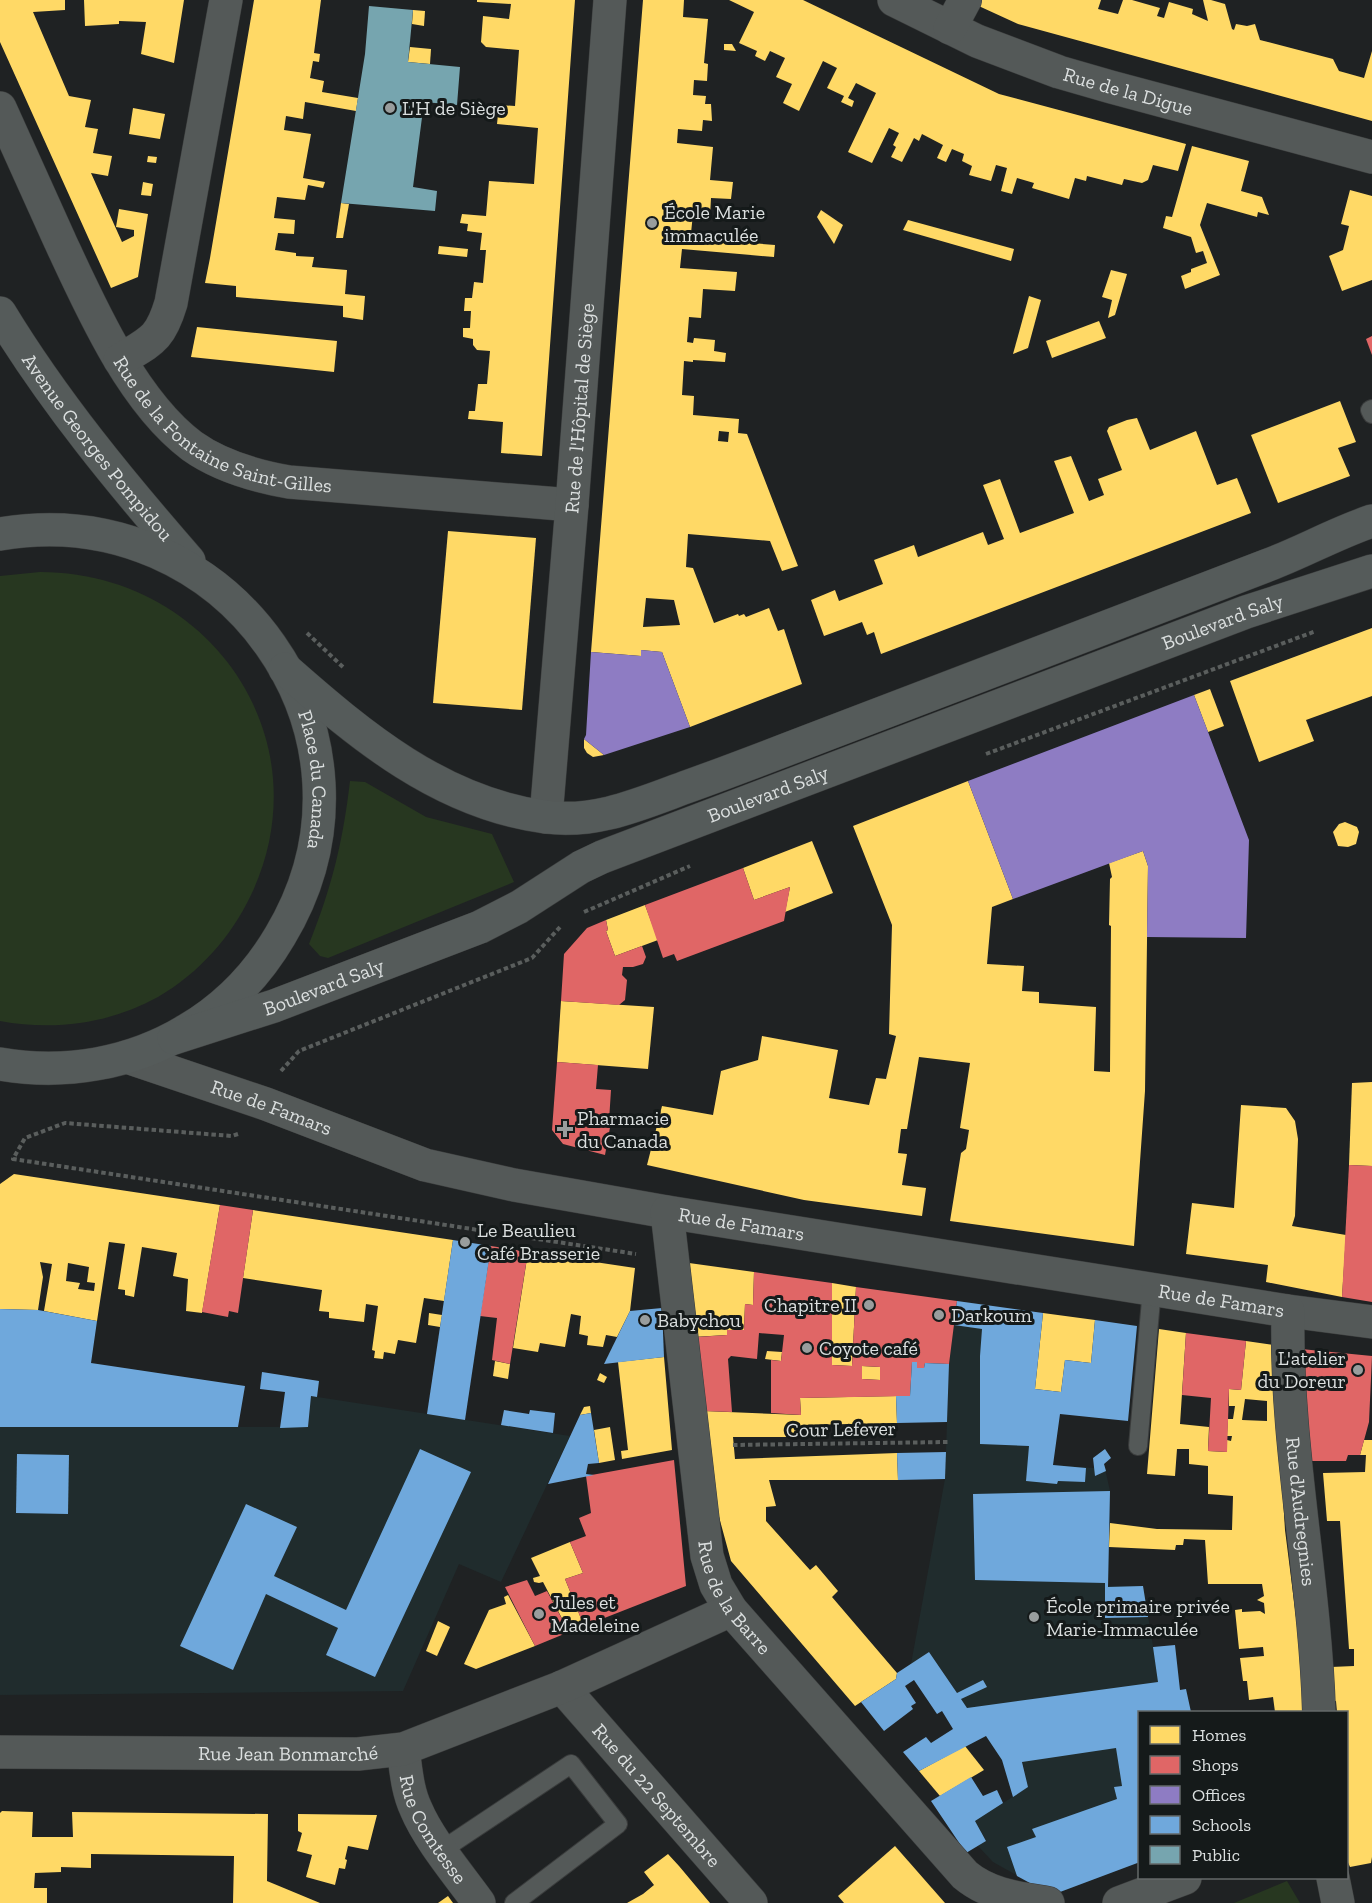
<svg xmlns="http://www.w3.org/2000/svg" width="1372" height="1903" font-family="'Zilla Slab',serif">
<rect width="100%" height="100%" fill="#1f2223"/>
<!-- built -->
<g fill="#202c2d">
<polygon points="957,1301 980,1304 977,1328 982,1329 980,1389 1003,1391 1033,1413 1028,1463 1093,1468 1104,1464 1110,1491 1108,1586 1143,1586 1164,1712 1140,1712 1139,1862 1052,1895 993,1862 978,1846 986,1840 975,1821 1028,1787 1021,1754 1002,1760 929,1652 911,1664 945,1479 949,1364"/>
<polygon points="311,1396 570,1436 501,1582 459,1564 403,1691 0,1695 0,1427 308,1427"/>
</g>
<!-- green -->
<g fill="#273720">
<path d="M40 572C209 572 325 739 251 895 231 937 199 973 158 997 109 1024 54 1031 0 1021V576Z"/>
<path d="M350 781 365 782 426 817 492 834 514 882 328 958 320 956 309 944C332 887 343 841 350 781Z"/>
<polygon points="1287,1881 1300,1903 1234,1903"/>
</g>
<!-- homes -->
<g fill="#ffd966" fill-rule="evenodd">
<polygon points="0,0 65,0 65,10 33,12 69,96 91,100 85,127 98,129 93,153 112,156 108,176 91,173 122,242 134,236 134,230 116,227 119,209 148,214 138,277 111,288 0,42"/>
<polygon points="84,0 184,0 174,63 141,54 146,22 119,21 119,24 85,26"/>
<polygon points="254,0 321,0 314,53 320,54 319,62 313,61 310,78 324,81 322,92 358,98 356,111 305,102 303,119 286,116 284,130 311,134 303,178 325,182 323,188 308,185 305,200 277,197 274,218 295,220 294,234 278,233 275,250 296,253 296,256 314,257 312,267 347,270 345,294 365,296 363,320 343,317 343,306 236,297 236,286 205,283 210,258"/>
<polygon points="477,0 575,0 542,456 501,453 503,422 468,419 469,411 475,411 478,384 487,384 490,351 477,350 473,345 473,339 463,337 463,328 470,328 471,311 464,311 465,298 472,298 474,282 483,283 486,250 480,250 482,233 467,231 468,224 460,223 462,214 486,216 489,181 534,184 538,128 497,124 499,105 515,106 519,50 486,47 481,42 483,16 509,19 511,4 477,2"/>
<path d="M643 0H684L683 17 708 19 704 63 708 64 707 81 694 80 693 95 706 96 705 104H711L712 121 703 120 702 131 678 129 677 143 713 147 710 180 733 182 731 199 711 198 710 216 693 214 691 233 728 236 727 241 775 245 774 257 682 249 680 268 737 272 735 291 703 289 701 318 689 317 687 342 693 343 694 338 715 340 714 351 726 353 725 362 693 360V362L684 361 682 395 694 396 693 415 739 419 738 433 747 434 798 566 782 571 770 541 688 534 686 567 693 568 714 623 738 614 739 616 744 614 746 617 769 608 778 631 784 629 802 684 690 727 662 652 641 650V656L591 652ZM719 431 729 432 728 442 718 441ZM646 598 674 600 680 625 643 627Z"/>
<polygon points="729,0 803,0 999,94 1186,144 1178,171 1153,165 1148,180 1142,183 1124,179 1122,185 1087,176 1086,181 1075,178 1069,199 1032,188 1034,183 1017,178 1012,194 1001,191 1007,168 996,165 991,181 969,175 972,166 962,161 964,154 952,149 946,162 937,158 943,145 922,134 919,141 914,138 902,162 891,157 896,147 893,145 899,133 889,128 872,163 848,152 876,93 856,83 848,98 854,101 852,107 841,102 844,96 827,88 837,68 823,61 799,111 783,103 792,84 776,77 785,58 770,51 765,61 755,56 757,51 739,43 754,12"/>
<polygon points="971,0 1101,0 1098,9 1118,14 1123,0 1132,0 1160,8 1157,16 1164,18 1169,2 1193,9 1192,14 1208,21 1203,0 1211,0 1225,4 1232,29 1234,30 1236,24 1247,26 1255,24 1260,40 1333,59 1339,71 1364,78 1372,51 1372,121 1018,24 970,2"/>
<polygon points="413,10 425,11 424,26 412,24"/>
<polygon points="724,44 732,44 736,51 724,50"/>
<polygon points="410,47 431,49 430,64 408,62"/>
<polygon points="133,108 165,114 160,139 129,134"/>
<polygon points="1192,146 1249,161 1241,191 1262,197 1269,215 1258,212 1257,217 1207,203 1200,225 1220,275 1185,289 1181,276 1191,272 1191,269 1207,263 1203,251 1196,253 1191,237 1163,228 1166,216 1172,217"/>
<polygon points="148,156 157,157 156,163 147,162"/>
<polygon points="143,182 153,184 151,196 141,195"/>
<polygon points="1350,190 1372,196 1372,280 1342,291 1329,256 1343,250 1349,226 1341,224"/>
<polygon points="341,203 349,204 343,238 336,238"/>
<polygon points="821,210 843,225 834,244 817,217"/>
<polygon points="908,220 1014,249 1011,261 903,230"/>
<polygon points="439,246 468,249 467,257 438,254"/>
<polygon points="1111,270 1127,274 1115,315 1108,318 1112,300 1102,297"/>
<polygon points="1029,296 1041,300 1028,348 1013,354"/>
<polygon points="1099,321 1106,338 1052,358 1046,341"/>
<polygon points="197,327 337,341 334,372 191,357"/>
<polygon points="1340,401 1356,442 1338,448 1350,476 1278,503 1251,435"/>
<polygon points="1137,418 1150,450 1196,431 1217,485 1237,478 1251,513 881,654 874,632 867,635 862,622 824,636 811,600 835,590 839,601 883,584 874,560 914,545 918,557 983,532 988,545 1004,539 983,485 1000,479 1020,533 1074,513 1054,461 1071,456 1089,501 1104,495 1098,479 1122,470 1107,431 1109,427 1127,420"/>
<polygon points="448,531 536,538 522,710 433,703"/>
<polygon points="1372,628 1372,696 1306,720 1314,741 1259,762 1230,681"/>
<polygon points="1210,689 1224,726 1208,732 1194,695"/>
<polygon points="584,739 604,755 593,757 587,753 584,748"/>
<polygon points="968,781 1013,899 992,907 987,964 1024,966 1022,991 1039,992 1039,1003 1096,1007 1094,1071 1110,1072 1111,926 1109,925 1110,879 1112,877 1109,863 1143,851 1148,866 1145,1091 1134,1246 950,1221 961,1153 966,1149 969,1130 960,1128 970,1063 919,1057 907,1129 901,1129 898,1153 907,1154 902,1185 926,1188 922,1216 804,1200 647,1165 662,1106 713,1115 721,1071 758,1060 762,1036 838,1050 829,1098 869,1105 876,1078 886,1079 896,1036 889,1034 892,925 853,826"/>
<polygon points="1345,822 1357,827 1359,832 1356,844 1348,847 1338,846 1333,832 1339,824"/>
<polygon points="812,841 833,893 785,912 790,887 754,900 743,868"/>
<polygon points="645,905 658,940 615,956 606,931 608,930 606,920"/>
<polygon points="561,1001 654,1007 648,1069 557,1062"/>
<polygon points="1372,1082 1372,1166 1349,1165 1352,1083"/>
<polygon points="1241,1105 1286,1108 1295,1121 1298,1139 1295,1216 1292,1226 1346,1235 1342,1297 1266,1282 1268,1265 1186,1254 1192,1203 1234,1208"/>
<path d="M14 1174 220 1205 202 1313 186 1311 188 1279 173 1276 177 1253 142 1247 134 1297 125 1295V1290L118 1289 125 1244 109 1242 97 1321 44 1311 52 1264 40 1262 43 1277 38 1310 0 1309V1184ZM68 1263 89 1267 87 1282 95 1283 94 1291 78 1289 80 1283 66 1281Z"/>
<polygon points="253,1210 453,1240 444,1301 424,1298 416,1343 398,1340 395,1354 384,1352 383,1359 374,1358 375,1351 372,1350 378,1306 366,1304 364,1322 329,1318 329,1312 319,1311 322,1290 243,1278"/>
<polygon points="528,1252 635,1268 630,1311 617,1337 606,1335 603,1347 587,1345 588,1336 579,1334 581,1316 571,1314 565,1347 540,1343 538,1352 513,1348"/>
<polygon points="689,1263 754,1272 753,1305 745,1304 744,1330 727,1330 727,1335 693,1337"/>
<polygon points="832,1283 856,1287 852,1366 832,1365"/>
<polygon points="429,1313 442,1315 440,1327 428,1325"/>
<polygon points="1043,1313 1095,1320 1091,1363 1065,1360 1061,1392 1035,1389"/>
<path d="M1159 1329 1186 1333 1180 1424 1209 1427 1208 1451 1227 1452V1440L1231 1441 1232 1436H1227L1228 1419H1233L1235 1406H1229V1389L1241 1390 1246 1341 1274 1345 1285 1530 1308 1712H1275L1273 1697 1249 1700 1247 1681H1243L1240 1658 1264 1656 1263 1647 1239 1649 1235 1610 1242 1609V1612L1260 1611 1265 1614 1264 1603 1257 1600 1264 1596 1262 1584H1208L1205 1540 1184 1539 1183 1545H1176L1175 1550 1109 1547 1110 1523 1157 1529 1232 1530 1233 1496 1208 1494V1466L1189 1464V1449H1177L1175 1476 1147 1474ZM1245 1399 1267 1401V1421L1242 1420Z"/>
<polygon points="767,1351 782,1352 781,1361 765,1359"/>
<polygon points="664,1357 672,1450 622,1459 621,1451 628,1450 618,1362"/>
<polygon points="495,1361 510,1364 508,1379 493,1376"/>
<polygon points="862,1366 880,1367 880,1380 862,1379"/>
<polygon points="600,1373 607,1377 604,1383 597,1380"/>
<polygon points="896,1396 897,1423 802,1425 802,1437 733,1437 735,1459 897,1453 898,1480 769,1480 776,1506 766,1507 766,1521 810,1570 816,1565 838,1591 832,1597 897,1673 896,1679 855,1706 731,1561 709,1480 704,1411 801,1415 800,1398"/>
<polygon points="590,1406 591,1413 580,1415 584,1407"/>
<polygon points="610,1427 615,1460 599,1463 594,1430"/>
<polygon points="1364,1440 1372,1440 1372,1857 1371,1863 1350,1867 1347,1860 1347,1713 1337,1712 1336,1701 1331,1702 1331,1667 1354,1666 1354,1649 1349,1649 1340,1521 1327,1521 1323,1473 1365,1472 1366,1455 1360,1455"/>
<polygon points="570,1542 583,1573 565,1579 584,1626 569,1632 543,1582 539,1583 534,1582 533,1578 540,1576 531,1558"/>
<polygon points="508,1595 535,1646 476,1669 464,1664 489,1610 506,1604 504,1597"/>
<polygon points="438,1621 450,1627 437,1656 426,1651"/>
<polygon points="965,1746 984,1770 940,1796 919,1771"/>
<polygon points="2,1811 33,1812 32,1837 73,1837 72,1812 268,1814 267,1881 320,1903 233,1903 234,1856 91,1854 91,1868 61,1867 61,1872 35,1873 34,1888 47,1888 47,1903 0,1903 0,1813"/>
<polygon points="298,1814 377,1815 368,1850 348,1846 345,1859 347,1860 345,1869 339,1868 335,1885 306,1877 312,1855 297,1851 302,1833 298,1831"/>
<polygon points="895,1846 945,1903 844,1903 838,1896"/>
<polygon points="668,1854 679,1866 710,1903 627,1903 643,1894 654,1885 644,1872"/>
<polygon points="448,1896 453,1903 438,1903"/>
</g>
<!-- shops -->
<g fill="#e06666" fill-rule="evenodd">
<polygon points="1372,336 1372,355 1366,339"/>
<polygon points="743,868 754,900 790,887 784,921 677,961 674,954 663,958 645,905"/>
<polygon points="606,920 608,930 606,931 615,956 642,946 646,957 643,964 633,967 623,967 622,975 627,980 625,1000 619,1005 561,1001 564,954 587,928"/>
<polygon points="557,1062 598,1065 596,1089 611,1090 609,1121 611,1122 605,1155 563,1144 552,1130"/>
<polygon points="1349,1165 1372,1166 1372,1302 1342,1297"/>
<polygon points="220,1205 253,1210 238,1313 229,1311 228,1317 202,1312"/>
<polygon points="491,1246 528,1252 510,1364 492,1360 497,1318 480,1316"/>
<path d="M754 1272 832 1283V1365L852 1366 856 1287 957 1301 949 1364 925 1363 924 1368H917V1362H912L910 1396 800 1398 801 1415 771 1413V1360L781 1361 784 1335 759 1333 757 1359 731 1356 728 1359 732 1412 704 1411 697 1337 727 1335V1330H744L745 1304 753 1305ZM862 1366 880 1367V1380L862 1379Z"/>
<polygon points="1186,1333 1246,1341 1241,1390 1229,1389 1227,1452 1208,1451 1211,1398 1182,1395"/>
<polygon points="1301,1349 1372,1356 1369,1422 1360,1455 1348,1455 1346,1461 1306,1461"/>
<polygon points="674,1460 686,1586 584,1626 565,1579 583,1573 570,1542 586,1536 579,1518 591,1513 586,1476"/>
<polygon points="527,1580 535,1596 547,1591 569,1632 535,1646 505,1587"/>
</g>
<!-- offices -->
<g fill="#8e7cc3">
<polygon points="641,650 662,652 690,727 604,755 584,739 586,735 591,652 641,656"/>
<polygon points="1194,695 1249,840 1246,938 1147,937 1148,866 1143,851 1013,899 968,781"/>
</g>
<!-- schools -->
<g fill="#6fa8dc">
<polygon points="453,1240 491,1246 465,1420 427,1414"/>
<polygon points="957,1301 1043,1313 1035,1389 1061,1392 1065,1360 1091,1363 1095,1320 1137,1326 1128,1421 1060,1414 1053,1465 1086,1468 1085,1482 1058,1481 1057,1484 1026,1481 1029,1446 980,1444 980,1356 982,1329 954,1325"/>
<polygon points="662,1308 664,1357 604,1364 630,1311"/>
<polygon points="0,1309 38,1310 97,1321 91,1363 245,1386 238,1427 0,1427"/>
<polygon points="912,1362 917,1362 917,1368 924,1368 925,1363 949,1364 947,1422 897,1423 896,1396 910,1396"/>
<polygon points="262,1372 319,1381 317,1397 311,1396 308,1427 280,1428 285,1392 260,1389"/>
<polygon points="504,1410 529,1414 530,1410 555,1413 553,1433 501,1425"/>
<polygon points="591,1413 599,1463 588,1464 586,1474 594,1475 548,1484 580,1415"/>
<polygon points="420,1449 471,1472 375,1677 326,1655 338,1628 266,1594 233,1670 180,1646 246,1504 297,1527 274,1576 346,1610"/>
<polygon points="1105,1449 1111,1458 1104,1464 1106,1471 1095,1476 1093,1458"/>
<polygon points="946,1452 945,1479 898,1480 897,1453"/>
<polygon points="17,1454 69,1455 68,1514 16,1513"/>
<polygon points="1110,1491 1108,1587 1143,1586 1148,1617 1105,1618 1105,1583 975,1580 973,1494"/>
<polygon points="1175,1645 1180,1690 1186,1689 1191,1712 1140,1712 1140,1862 1052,1895 1017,1876 1007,1847 1036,1837 1032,1829 1117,1799 1114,1787 1122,1786 1116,1748 1022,1762 1028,1787 1013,1797 1002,1760 986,1736 919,1771 903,1752 926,1737 931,1743 953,1729 942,1711 937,1714 914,1680 905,1686 916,1703 911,1706 913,1709 884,1731 861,1702 896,1679 897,1673 929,1652 957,1693 983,1680 987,1687 961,1699 967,1708 1158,1682 1153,1647"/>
<polygon points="971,1777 983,1796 997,1790 1003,1803 975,1821 986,1841 966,1853 931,1801"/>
</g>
<!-- public -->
<polygon fill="#76a5af" points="369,6 413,10 408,62 460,67 457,105 424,102 413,187 437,191 435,211 341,203 365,54"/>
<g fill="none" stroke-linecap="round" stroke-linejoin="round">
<defs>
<g id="lane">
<polyline points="1372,409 1370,410 1372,414"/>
<polyline points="1138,1446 1152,1289"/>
<polyline points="442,1850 571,1764 618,1824 514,1903"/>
</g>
<g id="street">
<path id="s1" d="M894 0 977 41 1059 72 1111 87 1372 157"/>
<polyline points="950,28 965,0"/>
<path id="s2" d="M0 108C20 153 40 197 60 241 91 308 132 401 192 446 220 466 255 476 289 482L572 505"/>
<path d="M120 360C151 341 160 340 171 303L226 0"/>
<path id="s3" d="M546 817 572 505 610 0"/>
<path id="s4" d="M127 1057 266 1104 425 1165 514 1185 667 1212 1288 1311 1372 1322"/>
<path id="s5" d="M667 1212 707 1556 716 1585 731 1610 965 1875C989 1895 1018 1898 1048 1903"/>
<path id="s6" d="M1288 1311C1285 1446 1315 1578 1319 1712"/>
<path id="s7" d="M562 1687 751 1903"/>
<path id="s8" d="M403 1749C406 1769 407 1790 416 1809 429 1840 459 1875 479 1903"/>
<path id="s9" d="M0 1752 358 1754 403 1749 562 1687 731 1610"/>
<polyline points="1333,1878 1338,1903"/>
<polyline points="1119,1903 1185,1878"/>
</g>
<g id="secondary">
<path id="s10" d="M0 313C54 402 121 483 189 561"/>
<path id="s11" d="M0 534C228 495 400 736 280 936 257 975 226 1007 187 1030 131 1064 65 1075 0 1064"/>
<path d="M285 669C361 736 441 803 545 817 597 824 642 803 689 786 728 772 767 757 806 742 960 683 1114 625 1268 565 1303 552 1336 533 1372 521"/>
<path id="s12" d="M174 1038 274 1006 480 927 519 907 581 867 602 857 1246 612 1372 571"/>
</g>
</defs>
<!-- lane casing -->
<use href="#lane" stroke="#3a3c3c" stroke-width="20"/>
<!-- street casing -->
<use href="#street" stroke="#3a3c3c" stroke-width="34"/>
<!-- secondary casing -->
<use href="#secondary" stroke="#3a3c3c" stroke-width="34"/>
<!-- path -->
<g stroke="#5a5e5d" stroke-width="4" stroke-dasharray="4.5 3" stroke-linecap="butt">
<polyline points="307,633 345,669"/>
<polyline points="986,754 1316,631"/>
<polyline points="584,912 690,866"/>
<polyline points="281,1071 299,1051 532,958 560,927"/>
<polyline points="238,1134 232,1136 65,1123 25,1138 13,1159 636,1254"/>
<polyline points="733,1445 948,1442"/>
</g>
<!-- lane -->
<use href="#lane" stroke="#545958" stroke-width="18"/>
<!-- street -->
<use href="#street" stroke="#545958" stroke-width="33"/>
<!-- secondary -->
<use href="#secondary" stroke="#555b5a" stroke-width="33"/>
</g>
<!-- markers -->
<g fill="#999d9d" stroke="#151a1a" stroke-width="2">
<circle cx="390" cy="108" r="6"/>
<circle cx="652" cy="223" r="6"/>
<path d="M562 1120h6v6h6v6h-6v6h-6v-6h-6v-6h6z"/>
<circle cx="465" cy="1242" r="6"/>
<circle cx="869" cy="1305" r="6"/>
<circle cx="939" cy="1315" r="6"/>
<circle cx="645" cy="1320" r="6"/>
<circle cx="807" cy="1348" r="6"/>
<circle cx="1358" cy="1370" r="6"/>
<circle cx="539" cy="1614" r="6"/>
<circle cx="1034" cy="1617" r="6"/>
</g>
<g text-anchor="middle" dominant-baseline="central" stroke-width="6" stroke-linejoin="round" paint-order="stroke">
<!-- street labels -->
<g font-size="20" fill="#dbdfdf" stroke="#151a1a">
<text stroke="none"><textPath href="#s1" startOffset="252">Rue de la Digue</textPath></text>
<text stroke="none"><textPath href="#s3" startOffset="410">Rue de l'Hôpital de Siège</textPath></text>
<text stroke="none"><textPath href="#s2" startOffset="408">Rue de la Fontaine Saint-Gilles</textPath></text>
<text stroke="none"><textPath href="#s10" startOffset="166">Avenue Georges Pompidou</textPath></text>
<text stroke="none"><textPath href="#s12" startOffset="1130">Boulevard Saly</textPath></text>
<text stroke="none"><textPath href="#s11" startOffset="453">Place du Canada</textPath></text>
<text stroke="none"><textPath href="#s12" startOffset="644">Boulevard Saly</textPath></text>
<text stroke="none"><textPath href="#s12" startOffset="158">Boulevard Saly</textPath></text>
<text stroke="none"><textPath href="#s4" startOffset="153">Rue de Famars</textPath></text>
<text stroke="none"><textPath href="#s4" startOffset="639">Rue de Famars</textPath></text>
<text stroke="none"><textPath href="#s4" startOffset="1125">Rue de Famars</textPath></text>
<text transform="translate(841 1429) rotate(-1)">Cour Lefever</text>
<text stroke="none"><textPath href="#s6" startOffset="201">Rue d'Audregnies</textPath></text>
<text stroke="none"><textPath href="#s5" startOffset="396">Rue de la Barre</textPath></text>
<text stroke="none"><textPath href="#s9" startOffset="288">Rue Jean Bonmarché</textPath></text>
<text stroke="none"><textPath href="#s7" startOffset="144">Rue du 22 Septembre</textPath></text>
<text stroke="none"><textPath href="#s8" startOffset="87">Rue Comtesse</textPath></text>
</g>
<!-- poi labels -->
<g font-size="20" fill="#dbdfdf" stroke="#151a1a" text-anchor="start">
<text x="402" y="108">L'H de Siège</text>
<text x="664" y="212">École Marie<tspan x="664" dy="23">immaculée</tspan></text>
<text x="577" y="1118">Pharmacie<tspan x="577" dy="23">du Canada</tspan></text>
<text x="477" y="1230">Le Beaulieu<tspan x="477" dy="23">Café Brasserie</tspan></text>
<text x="857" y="1305" text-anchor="end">Chapitre II</text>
<text x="951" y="1315">Darkoum</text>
<text x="657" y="1320">Babychou</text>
<text x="819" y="1348">Coyote café</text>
<text x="1346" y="1358" text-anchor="end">L'atelier<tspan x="1346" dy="23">du Doreur</tspan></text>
<text x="551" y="1602">Jules et<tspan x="551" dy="23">Madeleine</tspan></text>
<text x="1046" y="1606">École primaire privée<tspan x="1046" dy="23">Marie-Immaculée</tspan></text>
</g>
</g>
<!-- legend -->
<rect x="1138" y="1711" width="210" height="168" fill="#151a1a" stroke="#646969" stroke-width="1.5"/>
<rect x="1150" y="1726" width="30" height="18" fill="#ffd966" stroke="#646969" stroke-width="1.5"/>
<text x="1192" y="1741" font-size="18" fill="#dbdfdf">Homes</text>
<rect x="1150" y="1756" width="30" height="18" fill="#e06666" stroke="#646969" stroke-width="1.5"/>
<text x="1192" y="1771" font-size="18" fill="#dbdfdf">Shops</text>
<rect x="1150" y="1786" width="30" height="18" fill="#8e7cc3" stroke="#646969" stroke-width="1.5"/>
<text x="1192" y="1801" font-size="18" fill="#dbdfdf">Offices</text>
<rect x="1150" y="1816" width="30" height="18" fill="#6fa8dc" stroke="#646969" stroke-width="1.5"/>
<text x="1192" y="1831" font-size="18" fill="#dbdfdf">Schools</text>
<rect x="1150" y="1846" width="30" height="18" fill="#76a5af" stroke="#646969" stroke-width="1.5"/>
<text x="1192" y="1861" font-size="18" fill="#dbdfdf">Public</text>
</svg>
